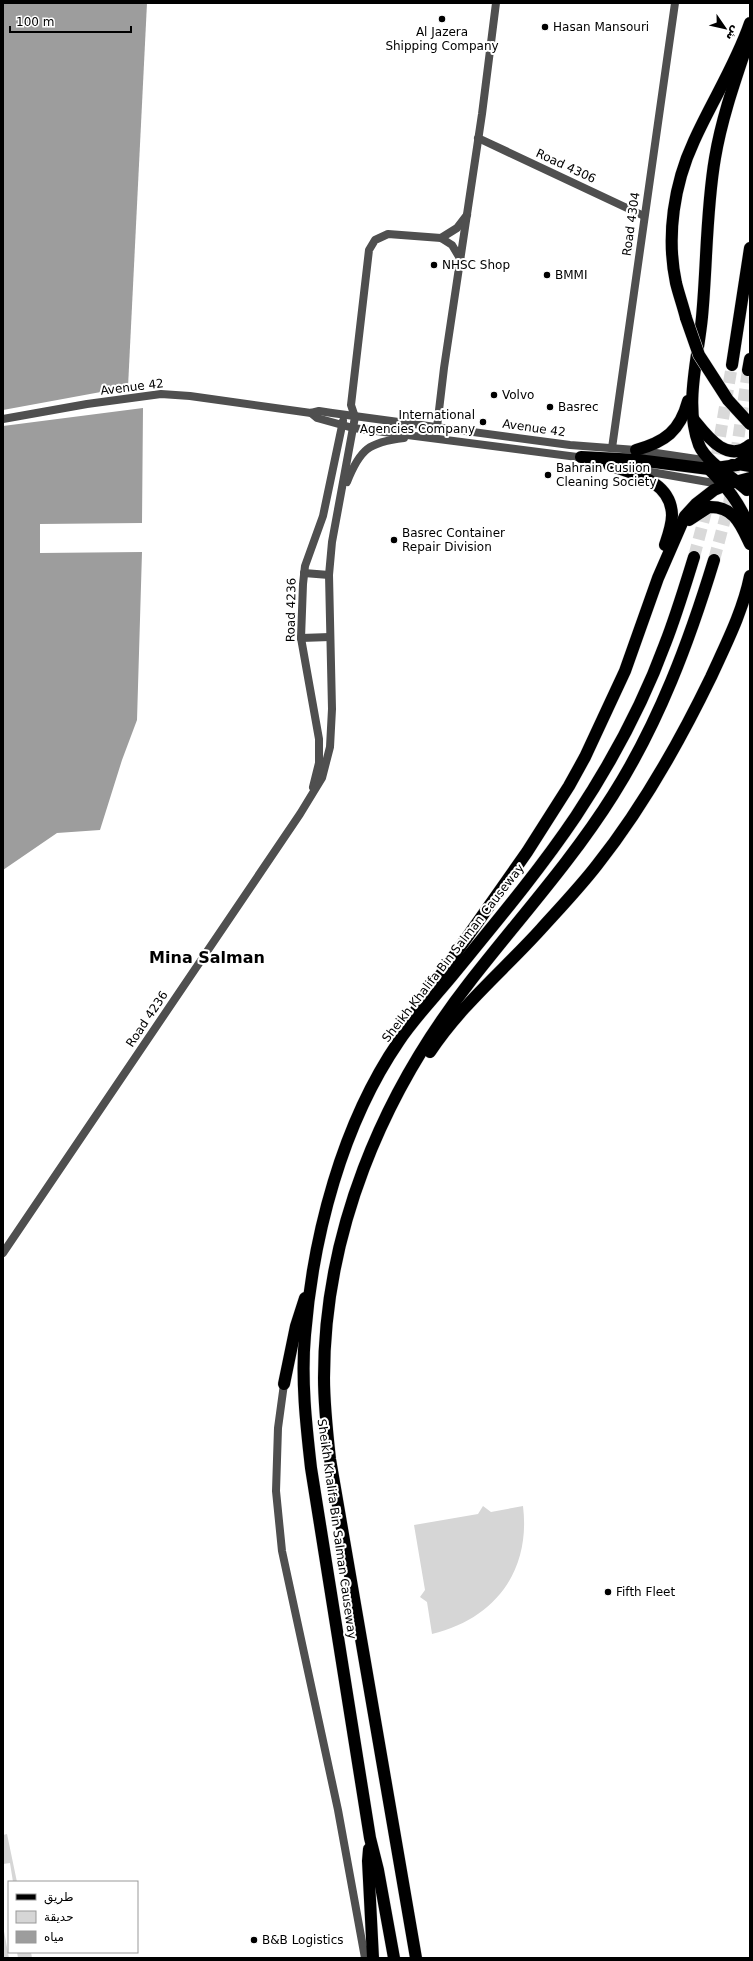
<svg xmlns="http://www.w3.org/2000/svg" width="753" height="1961" font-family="'DejaVu Sans',Vazirmatn,sans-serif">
<rect width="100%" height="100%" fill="#fff"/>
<!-- green -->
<g fill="#d6d6d6">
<path d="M483 1506 491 1512 523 1506C531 1571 495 1619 432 1634L427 1602 420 1597 425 1590 414 1525 478 1514Z"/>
<polygon points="7,1834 17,1882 13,1882 10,1863 3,1864 3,1835"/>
<polygon points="3,1926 9,1958 4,1958"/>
<polygon points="17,1952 31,1952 32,1958 18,1958"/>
</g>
<!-- water -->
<g fill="#9d9d9d">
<polygon points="3,3 147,3 128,387 3,410"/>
<polygon points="143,408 142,523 40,524 40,553 142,552 137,720 122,760 100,830 57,833 3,870 3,426"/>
</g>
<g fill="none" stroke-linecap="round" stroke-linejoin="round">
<!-- highway-tunnel -->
<g stroke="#d9d9d9" stroke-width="12" stroke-dasharray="12 6" stroke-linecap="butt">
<polyline points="714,472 732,365"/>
<polyline points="694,557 709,500"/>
<polyline points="714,560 729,504 748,370"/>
</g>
<defs>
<polyline id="primary" points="732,464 750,467"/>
<g id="highway">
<path d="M686 318C683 306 679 295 676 283 666 236 674 184 694 141 712 101 736 64 750 23"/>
<polyline points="732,365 750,248"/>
<polyline points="748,370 750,359"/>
<path d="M694 420C707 436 727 464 750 445"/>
<path d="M636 450C665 442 680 431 688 401"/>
<polyline points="581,457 638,460 709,469 737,465 750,456"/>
<path d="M609 465C635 474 671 481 672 515 672 525 668 536 665 545"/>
<path d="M707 467C726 486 741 504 750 530"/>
<path d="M747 490C734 478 706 462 699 445 684 405 698 359 702 317 707 264 706 210 715 158 722 116 737 75 750 36"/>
<path d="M689 520 709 507C734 506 741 525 750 544"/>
<polyline points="416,1010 527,852 569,786 585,757 625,671 658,578 685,516 696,504 714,490 731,483 750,478"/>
<path d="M430 1052C461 1005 504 970 541 929 560 908 580 887 597 865 643 807 679 743 711 677 726 644 743 611 750 576"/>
<polyline points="284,1384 296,1326 305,1298"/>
<polyline points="369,1849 368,1861 373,1958"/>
<path d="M394 1958 378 1870 370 1838 311 1468C306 1424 301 1379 305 1335 313 1236 342 1124 399 1041 413 1020 431 1001 447 982 491 928 537 874 576 816 611 763 643 704 665 644 676 616 685 586 694 557"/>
<path d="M416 1958 330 1459C327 1432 324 1405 324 1378 324 1234 381 1096 469 983 517 921 571 862 613 795 659 722 689 642 714 560"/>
</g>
</defs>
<!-- primary casing -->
<use href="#primary" stroke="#dbdbdb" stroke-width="11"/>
<!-- highway casing -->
<use href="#highway" stroke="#dbdbdb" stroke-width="13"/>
<!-- street -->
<g stroke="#4f4f4f" stroke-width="8">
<polyline points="478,138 644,216"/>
<polyline points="441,238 457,228 467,215"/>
<polyline points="311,413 317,418 353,428 585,458"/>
<polyline points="3,419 87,404 161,394 190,396 311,413 319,411 332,413 570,445 636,450 710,461"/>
<polyline points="437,427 444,368 482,114 496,3"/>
<polyline points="612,448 675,3"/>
<polyline points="634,469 725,485"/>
<path d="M347 482C360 449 369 442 404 438"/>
<polyline points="304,573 329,575"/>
<polyline points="301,638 330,637"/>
<polyline points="313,787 319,763 319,739 301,638 303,584 305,566 323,516 343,421"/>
<polyline points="3,1253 300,814 322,778 330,747 332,709 329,575 332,542 355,417 351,405 369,250 375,240 388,234 441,238 452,245 461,260"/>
<polyline points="284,1384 278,1428 276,1491 282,1551 338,1810 365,1958"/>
</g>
<!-- primary -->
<use href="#primary" stroke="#000" stroke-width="10"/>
<!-- highway -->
<use href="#highway" stroke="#000" stroke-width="12"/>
<defs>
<polyline id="highway-bridge" points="686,318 699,355 728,400 750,424"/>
</defs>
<!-- highway-bridge casing -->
<use href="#highway-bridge" stroke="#dbdbdb" stroke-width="13" stroke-linecap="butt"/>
<!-- highway-bridge -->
<use href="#highway-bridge" stroke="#000" stroke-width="12"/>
</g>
<!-- markers -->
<g fill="#000" stroke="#fff" stroke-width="1.5">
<circle cx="442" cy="19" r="4"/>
<circle cx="545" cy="27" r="4"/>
<circle cx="434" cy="265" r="4"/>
<circle cx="547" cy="275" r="4"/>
<circle cx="494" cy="395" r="4"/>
<circle cx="550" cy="407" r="4"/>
<circle cx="483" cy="422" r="4"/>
<circle cx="548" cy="475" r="4"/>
<circle cx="394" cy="540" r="4"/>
<circle cx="608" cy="1592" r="4"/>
<circle cx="254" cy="1940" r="4"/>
</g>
<g text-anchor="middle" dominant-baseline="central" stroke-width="4" stroke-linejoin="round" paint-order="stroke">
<!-- poi labels -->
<g font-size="12" fill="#000" stroke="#fff" text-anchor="start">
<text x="553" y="27">Hasan Mansouri</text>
<text x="442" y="32" text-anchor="middle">Al Jazera<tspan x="442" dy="14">Shipping Company</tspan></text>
<text x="442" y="265">NHSC Shop</text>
<text x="555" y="275">BMMI</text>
<text x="502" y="395">Volvo</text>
<text x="558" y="407">Basrec</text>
<text x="475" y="415" text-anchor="end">International<tspan x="475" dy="14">Agencies Company</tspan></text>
<text x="556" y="468">Bahrain Cusiion<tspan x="556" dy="14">Cleaning Society</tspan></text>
<text x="402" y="533">Basrec Container<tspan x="402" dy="14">Repair Division</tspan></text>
<text x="616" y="1592">Fifth Fleet</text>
<text x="262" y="1940">B&amp;B Logistics</text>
</g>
<!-- street labels -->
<g font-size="12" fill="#000" stroke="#fff">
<text transform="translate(566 166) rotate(25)">Road 4306</text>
<text transform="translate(631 224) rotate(-82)">Road 4304</text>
<text transform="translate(132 387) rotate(-7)">Avenue 42</text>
<text transform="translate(534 428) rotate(8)">Avenue 42</text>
<text transform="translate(291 610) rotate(-89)">Road 4236</text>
<text transform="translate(453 953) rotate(-52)">Sheikh Khalifa Bin Salman Causeway</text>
<text transform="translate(147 1019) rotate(-56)">Road 4236</text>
<text transform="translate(337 1529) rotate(82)">Sheikh Khalifa Bin Salman Causeway</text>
</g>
<!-- district labels -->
<g font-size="16" font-weight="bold" fill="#000" stroke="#fff">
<text x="207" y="957">Mina Salman</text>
</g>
</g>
<!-- border -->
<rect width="753" height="1961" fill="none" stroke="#000000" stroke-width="8"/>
<!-- legend -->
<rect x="8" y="1881" width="130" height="72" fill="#ffffff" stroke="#999999"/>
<rect x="16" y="1894" width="20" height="6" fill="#000000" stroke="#999999"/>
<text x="44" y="1901" font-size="12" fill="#000000">طريق</text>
<rect x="16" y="1911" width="20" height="12" fill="#d6d6d6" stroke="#999999"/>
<text x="44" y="1921" font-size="12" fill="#000000">حديقة</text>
<rect x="16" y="1931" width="20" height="12" fill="#9d9d9d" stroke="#999999"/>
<text x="44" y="1941" font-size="12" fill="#000000">مياه</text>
<!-- north arrow -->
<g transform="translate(725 28) rotate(124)" stroke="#ffffff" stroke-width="3" paint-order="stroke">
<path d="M0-3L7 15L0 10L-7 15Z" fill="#000000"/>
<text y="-6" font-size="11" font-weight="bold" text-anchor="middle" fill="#000000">ش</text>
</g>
<!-- scale -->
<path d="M10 26v6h121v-6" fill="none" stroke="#000000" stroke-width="2"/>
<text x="16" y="26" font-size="12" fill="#000000" stroke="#ffffff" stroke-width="3" paint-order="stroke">100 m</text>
</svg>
